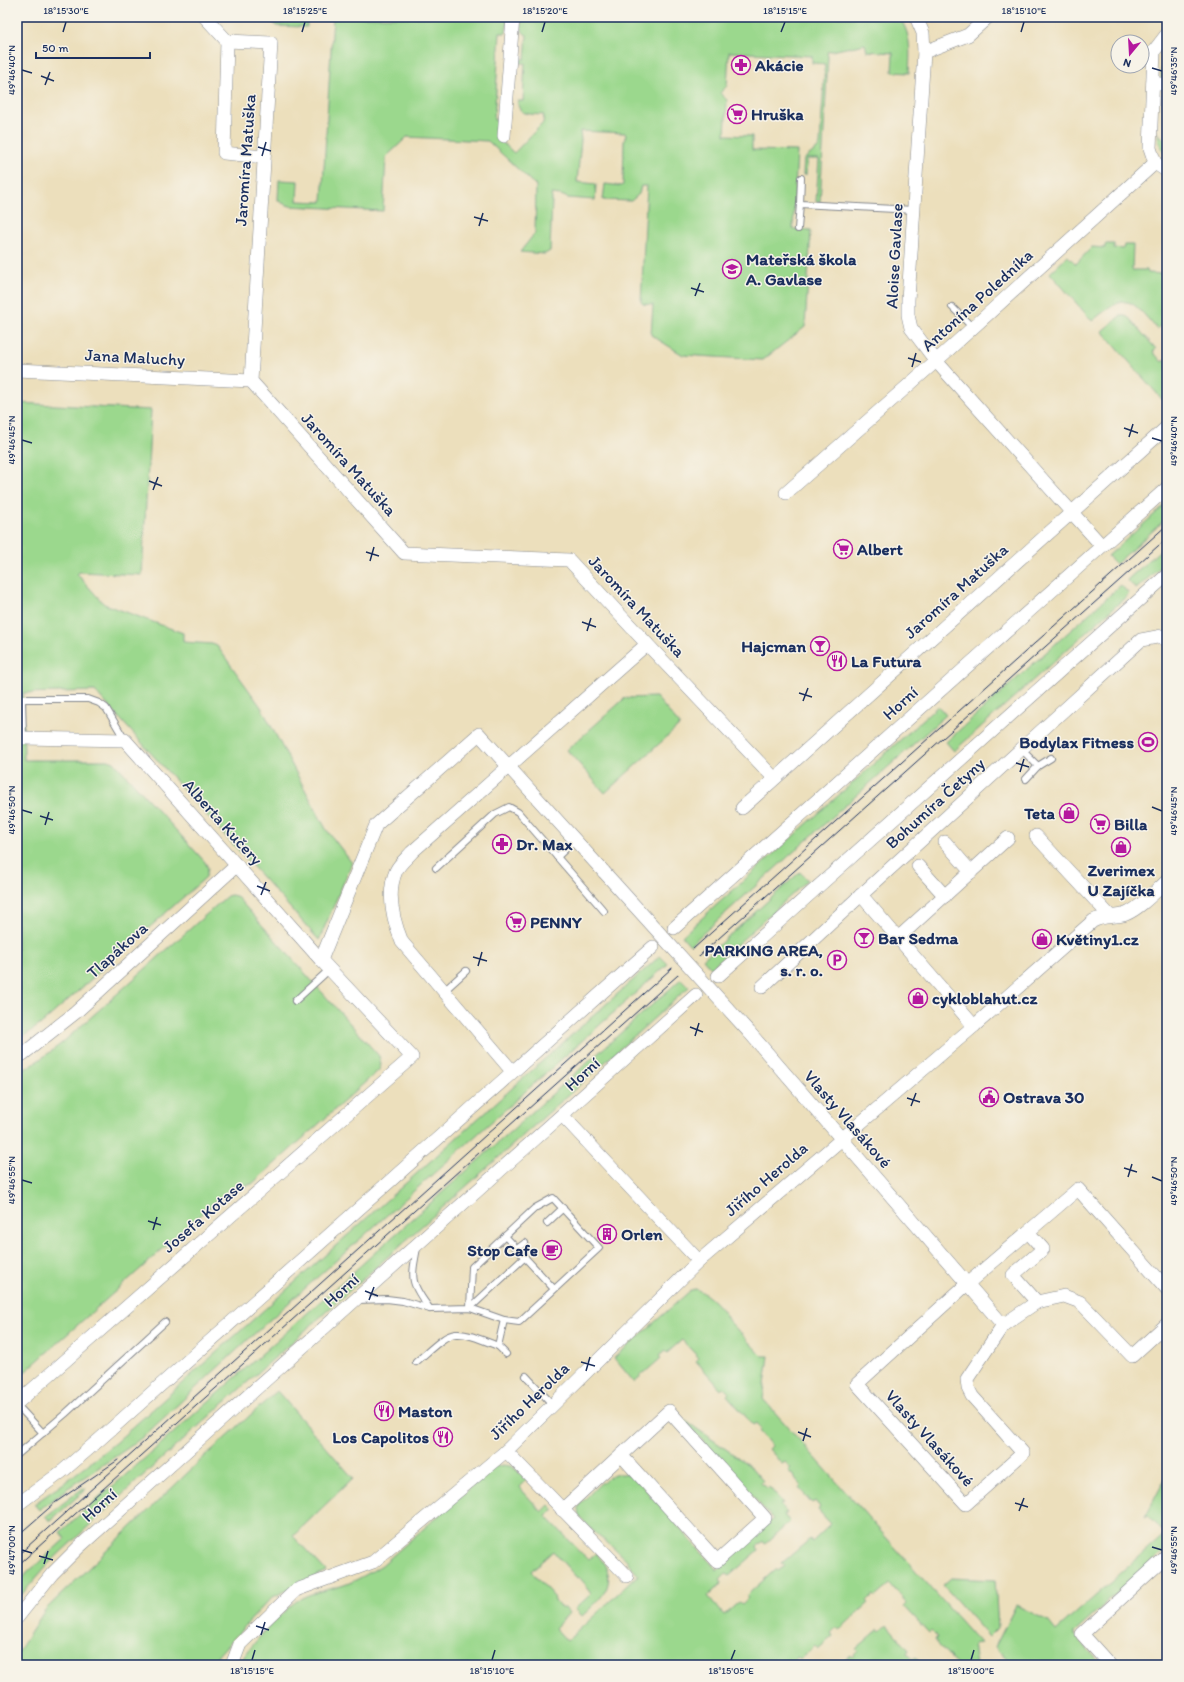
<svg xmlns="http://www.w3.org/2000/svg" width="1184" height="1682" font-family="Itim,sans-serif">
<rect width="100%" height="100%" fill="#f7f3e8"/>
<filter id="ink" filterUnits="userSpaceOnUse"><feTurbulence type="fractalNoise" baseFrequency=".025" numOctaves="2"/><feDisplacementMap in="SourceGraphic" scale="8" xChannelSelector="R" yChannelSelector="G"/><feConvolveMatrix kernelMatrix="1 2 1 2 8 2 1 2 1" color-interpolation-filters="sRGB"/></filter>
<filter id="wash" filterUnits="userSpaceOnUse"><feTurbulence type="fractalNoise" baseFrequency=".012" numOctaves="4" result="noise"/><feDisplacementMap in="SourceGraphic" scale="16" xChannelSelector="R" yChannelSelector="G"/><feGaussianBlur stdDeviation="0.9" result="paint"/><feColorMatrix in="noise" values="0 0 0 0 0 0 0 0 0 0 0 0 0 0 0 0 0 1.4 0 .05"/><feComposite in="paint" operator="in"/></filter>
<g filter="url(#wash)">
<rect width="100%" height="100%" fill="#ecdfbc"/>
<!-- green -->
<g fill="#9bd88d" stroke="#5b8476">
<polygon points="280,17 307,17 307,27 276,26 272,21 279,22"/>
<path d="M333 17H504V19L508 21 506 33H500L494 120 503 121 502 142 514 153 543 123 544 115C532 114 517 116 518 101H523L525 63H520V59H525L527 35C519 32 522 24 522 17H899C912 35 910 53 909 73L892 72 893 53 867 51 865 44 827 52 828 57 820 202H816L819 159H807L806 175H803L804 159 818 148 820 144 825 64 812 63V56L729 52 727 86 720 93 727 100 725 135 752 136V150L797 151 793 229 811 230 805 327 763 360 683 355 651 335 653 305 643 304 641 302 647 186H641L639 194 631 201 603 200 605 184 622 186 623 184 624 142 626 134 625 133 580 131 581 140 577 182 596 184 595 200 568 198 561 195 551 194 552 199 550 251 545 254 520 252 535 233 536 186 488 141 407 137 386 157 383 211 290 206 282 203 278 200 279 180 298 181 297 201 322 202Z"/>
<polygon points="1167,46 1167,80 1161,80 1162,59"/>
<path d="M1158 133 1167 142V156C1161 148 1158 142 1158 133Z"/>
<path d="M1105 244H1114V248L1123 249 1124 245H1133L1132 270H1147L1148 273 1164 274V271H1167V320L1157 329C1129 297 1128 292 1092 321L1050 273 1068 256 1076 264 1092 247 1105 248Z"/>
<polygon points="1120,316 1125,316 1129,318 1156,349 1153,352 1162,362 1165,359 1167,362 1167,405 1102,331"/>
<polygon points="17,403 151,410 142,575 80,572 77,574 104,604 183,633 183,641 184,642 212,644 217,646 261,707 326,829 352,863 319,940 95,691 23,693 24,760 108,760 114,762 205,862 208,868 206,877 59,1008 41,1024 17,1041"/>
<polygon points="1167,503 1167,518 1116,564 1108,556"/>
<polygon points="1167,544 1167,561 1136,589 1127,580"/>
<polygon points="1121,585 1129,594 954,751 946,742"/>
<polygon points="656,697 680,725 605,793 567,750 625,698"/>
<polygon points="938,706 946,715 690,945 682,936"/>
<polygon points="800,872 808,880 711,968 703,959"/>
<polygon points="231,895 236,896 379,1056 381,1064 380,1069 252,1184 229,1190 17,1379 17,1074 42,1058 62,1043 227,896"/>
<polygon points="660,956 668,964 264,1325 144,1436 128,1448 65,1490 39,1510 34,1504 64,1483 115,1443"/>
<polygon points="681,979 689,987 137,1481 48,1564 17,1600 17,1582 65,1539 60,1532 153,1451"/>
<path d="M695 1289C705 1291 725 1310 728 1320L762 1356H769L763 1399 980 1643 973 1644 976 1665H957L935 1640 937 1637 931 1631 929 1633 904 1606 907 1603 890 1584 875 1597 873 1595 867 1601 869 1603 839 1630 837 1627 831 1633 833 1636 818 1649 815 1646 800 1659 798 1657 791 1663 793 1665H239C247 1649 284 1608 300 1599 314 1591 331 1590 347 1584 359 1579 371 1572 382 1565L494 1467C510 1462 516 1468 526 1480L519 1487 542 1512 549 1505 554 1510 546 1516 588 1560 596 1553C621 1581 605 1595 582 1616L575 1609 591 1594 586 1587 587 1586 579 1577 577 1578 553 1551 531 1571 555 1598 554 1599 562 1609 564 1607 569 1613 555 1628 567 1641 638 1575 626 1560 609 1544 597 1535 579 1516 578 1508 581 1503C593 1492 609 1469 627 1475 631 1476 634 1479 638 1481L717 1570 773 1519 683 1419 750 1466 763 1481 761 1483 767 1489 769 1487 783 1503 780 1505 787 1513 784 1515 790 1522 765 1544 763 1541 757 1547 759 1550 729 1576 726 1574 720 1580 722 1583 708 1596 724 1615 739 1602 742 1604 748 1598 746 1596 776 1569 778 1571 785 1566 782 1563 810 1539 812 1542 831 1524 818 1510 820 1507 815 1501 812 1503 799 1488 801 1485 788 1470 791 1468 785 1462 782 1464 769 1449 772 1446 759 1431 761 1429 756 1423 753 1425 727 1395 729 1393 723 1387 721 1389 696 1361 699 1358 682 1340 667 1353 665 1351 659 1356 661 1358 634 1382 614 1358 691 1290Z"/>
<polygon points="277,1391 353,1478 293,1536 326,1571 271,1598 209,1665 17,1665 17,1654 45,1610 203,1458"/>
<path d="M1167 1475V1548L1074 1632V1634L1102 1665H1014C1008 1658 1001 1654 995 1647L1016 1605 1048 1621 1056 1631 1165 1534 1148 1515 1145 1517Z"/>
<polygon points="83,1488 86,1489 50,1521 45,1517"/>
<polygon points="951,1578 995,1580 998,1628 989,1637 943,1585"/>
<polygon points="887,1625 909,1650 907,1653 913,1659 916,1657 923,1665 838,1665 850,1655 852,1657 858,1651 856,1649 879,1629 881,1631"/>
</g>
</g>
<g filter="url(#ink)">
<g fill="none" stroke-linecap="round" stroke-linejoin="round">
<defs>
<g id="lane">
<polyline points="800,204 801,178"/>
<polyline points="798,229 800,204 914,210"/>
<polyline points="952,307 973,328"/>
<polyline points="23,738 22,699 88,699 99,703 106,708 125,740"/>
<polyline points="1021,749 1038,766"/>
<polyline points="1026,779 1038,766 1051,758"/>
<polyline points="557,857 575,840"/>
<polyline points="436,868 495,814 509,807 518,812 604,911"/>
<polyline points="444,991 466,971"/>
<polyline points="295,1001 330,969"/>
<polyline points="547,1223 563,1208"/>
<polyline points="505,1236 554,1289"/>
<path d="M417 1248C411 1279 410 1283 430 1309"/>
<polyline points="517,1249 525,1243"/>
<polyline points="357,1300 387,1299 403,1301 430,1309 470,1308 504,1320 519,1322 599,1248 553,1198 535,1208 472,1267 470,1308"/>
<polyline points="470,1308 525,1257"/>
<polyline points="504,1320 498,1346 506,1354"/>
<path d="M416 1362C454 1329 450 1327 498 1346"/>
<polyline points="526,1376 552,1404"/>
<polyline points="17,1405 43,1433"/>
<polyline points="17,1455 65,1414 165,1322"/>
</g>
<g id="street">
<polyline points="205,17 227,41 271,43 251,381 404,553 569,560 647,644 774,778"/>
<polyline points="916,17 923,33 924,52 908,300 908,315 911,328 936,361 1102,546"/>
<polyline points="1167,34 1154,51 1150,148 1155,163 1167,171"/>
<polyline points="227,41 224,153 263,157"/>
<polyline points="924,52 968,35 988,17"/>
<polyline points="1153,84 1167,84"/>
<polyline points="504,136 513,17"/>
<polyline points="17,370 251,381"/>
<polyline points="786,493 936,361 1155,163"/>
<polyline points="742,808 1167,427"/>
<polyline points="1036,836 1110,916"/>
<polyline points="945,842 971,872"/>
<polyline points="918,866 945,896"/>
<polyline points="674,928 1167,488"/>
<polyline points="898,938 1008,838"/>
<polyline points="321,960 376,825 479,734 604,872"/>
<polyline points="718,976 1167,575"/>
<polyline points="762,987 861,895"/>
<path d="M974 1026 1093 921C1104 915 1114 918 1126 914 1139 909 1156 891 1167 881"/>
<polyline points="749,1032 1003,1325"/>
<polyline points="17,1057 23,1054 75,1013 237,865"/>
<path d="M512 1071 402 942C393 920 386 894 396 871 399 864 407 858 412 852L647 644"/>
<polyline points="563,1116 699,1261"/>
<polyline points="1028,1232 1043,1249 1013,1275 1037,1302"/>
<polyline points="1167,1289 1078,1189 967,1284 857,1384 966,1504 1023,1453 972,1396 968,1388 967,1379 1003,1325 1037,1302 1064,1296 1080,1302 1132,1356 1167,1324"/>
<polyline points="17,1403 412,1057 321,960 125,740 23,738"/>
<polyline points="506,1451 627,1576"/>
<polyline points="17,1505 64,1470 100,1439 653,947"/>
<polyline points="562,1510 669,1411 765,1518 717,1561 621,1455"/>
<polyline points="17,1618 52,1574 79,1547 696,995"/>
<polyline points="232,1665 240,1644 296,1590 373,1562 506,1451 699,1261 974,1026 861,895 1141,640 1162,636 1167,642"/>
<polyline points="1110,1665 1082,1634 1167,1556"/>
</g>
</defs>
<!-- lane casing -->
<use href="#lane" stroke="#84878d" stroke-width="8"/>
<!-- street casing -->
<use href="#street" stroke="#84878d" stroke-width="14"/>
<!-- lane -->
<use href="#lane" stroke="#fff" stroke-width="6"/>
<!-- street -->
<use href="#street" stroke="#fff" stroke-width="13"/>
<!-- tram -->
<g stroke="#1b2f5e" stroke-width="1">
<polyline points="693,949 1167,525"/>
<polyline points="699,956 1167,538"/>
<polyline points="17,1536 56,1502 118,1460"/>
<polyline points="17,1556 672,968"/>
<polyline points="17,1566 678,975"/>
</g>
<defs>
<polyline id="street-bridge" points="604,872 749,1032"/>
</defs>
<!-- street-bridge casing -->
<use href="#street-bridge" stroke="#84878d" stroke-width="14" stroke-linecap="butt"/>
<!-- street-bridge -->
<use href="#street-bridge" stroke="#fff" stroke-width="13"/>
</g>
</g>
<!-- ticks -->
<path fill="none" stroke="#1b2f5e" stroke-width="1.5" d="M63 32 66 22M302 32 305 22M542 32 545 22M781 32 785 22M1021 32 1024 22M1152 68 1162 71M22 70 32 73M41 76 54 81M45 85 50 72M258 147 271 151M262 156 266 142M474 217 488 221M479 226 483 213M691 288 704 292M695 296 700 283M908 358 921 362M912 367 916 353M1124 428 1138 433M1129 437 1133 424M1152 438 1162 441M22 440 32 443M149 481 162 486M153 490 158 477M366 552 379 556M370 561 374 547M582 622 596 627M587 631 591 618M799 693 812 697M803 701 808 688M1016 763 1029 767M1020 772 1024 759M1152 807 1162 811M22 810 32 813M40 816 53 820M45 825 49 812M257 886 270 891M261 895 266 882M473 957 487 961M478 966 482 952M690 1027 703 1032M695 1036 699 1023M907 1098 920 1102M911 1106 916 1093M1124 1168 1137 1172M1128 1177 1132 1164M1152 1177 1162 1181M22 1180 32 1183M148 1221 161 1225M153 1230 157 1217M365 1291 378 1296M369 1300 374 1287M581 1362 595 1366M586 1371 590 1357M798 1432 811 1437M803 1441 807 1428M1015 1503 1028 1507M1019 1511 1024 1498M1152 1547 1162 1550M22 1550 32 1553M39 1556 53 1560M44 1564 48 1551M256 1626 269 1630M261 1635 265 1622M252 1660 255 1650M492 1660 495 1650M731 1660 735 1650M971 1660 974 1650"/>
<!-- icons -->
<defs>
<symbol id="pharmacy-ring" viewBox="-11 -11 22 22"><circle r="9.5" fill="#f7f3e8" stroke="#b5179e" stroke-width="1.5"/><path d="M-2-6h4v4h4v4h-4v4h-4v-4h-4v-4h4Z" fill="#b5179e"/></symbol>
<symbol id="supermarket-ring" viewBox="-11 -11 22 22"><circle r="9.5" fill="#f7f3e8" stroke="#b5179e" stroke-width="1.5"/><path d="M-6-5.5h2.5l.6 2H6L4.5 2H-2.5L-4.4-4H-6ZM-1.5 3.2a1.3 1.3 0 1 0 .1 0ZM3 3.2a1.3 1.3 0 1 0 .1 0Z" fill="#b5179e"/></symbol>
<symbol id="school-ring" viewBox="-11 -11 22 22"><circle r="9.5" fill="#f7f3e8" stroke="#b5179e" stroke-width="1.5"/><path d="M0-5L7-2L0 1L-7-2ZM-4 1L0 2.5L4 1V4Q0 6-4 4Z" fill="#b5179e"/></symbol>
<symbol id="bar-ring" viewBox="-11 -11 22 22"><circle r="9.5" fill="#f7f3e8" stroke="#b5179e" stroke-width="1.5"/><path d="M-6-5H6L.8 .8V4.5H3.5V6h-7V4.5H-.8V.8Z" fill="#b5179e"/></symbol>
<symbol id="restaurant-ring" viewBox="-11 -11 22 22"><circle r="9.5" fill="#f7f3e8" stroke="#b5179e" stroke-width="1.5"/><path d="M-5-6h1v4h1v-4h1v4h1v-4h1v5L-1.5 .5V6h-2V.5L-5-1ZM5-6V6H3V1.5H1.5Q1.5-4 5-6Z" fill="#b5179e"/></symbol>
<symbol id="stadium-ring" viewBox="-11 -11 22 22"><circle r="9.5" fill="#f7f3e8" stroke="#b5179e" stroke-width="1.5"/><path d="M0-5a6.5 5 0 1 0 0 10a6.5 5 0 1 0 0-10ZM-3.5-1.8h7v3.6h-7Z" fill="#b5179e"/></symbol>
<symbol id="shop-ring" viewBox="-11 -11 22 22"><circle r="9.5" fill="#f7f3e8" stroke="#b5179e" stroke-width="1.5"/><path d="M-5-2.5h2.3a2.7 3.5 0 0 1 5.4 0H5L5.5 6h-11ZM-1.5-2.5h3a1.5 2.3 0 0 0-3 0Z" fill="#b5179e"/></symbol>
<symbol id="parking-ring" viewBox="-11 -11 22 22"><circle r="9.5" fill="#f7f3e8" stroke="#b5179e" stroke-width="1.5"/><path d="M-3.5-5.5H1a3.5 3.5 0 0 1 0 7H-1V5.5H-3.5ZM-1-3.4V-.6H.8a1.4 1.4 0 0 0 0-2.8Z" fill="#b5179e"/></symbol>
<symbol id="civic-ring" viewBox="-11 -11 22 22"><circle r="9.5" fill="#f7f3e8" stroke="#b5179e" stroke-width="1.5"/><path d="M-.6-6.5H3V-4.5H.6V-3L4-1V1h2V6H-6V1h2V-1L-.6-3ZM-1.2 2.5V6h2.4V2.5Z" fill="#b5179e"/></symbol>
<symbol id="building-ring" viewBox="-11 -11 22 22"><circle r="9.5" fill="#f7f3e8" stroke="#b5179e" stroke-width="1.5"/><path d="M-4-6H4V6H1V3H-1V6H-4ZM-2.5-4.3h1.7v1.8h-1.7ZM.8-4.3h1.7v1.8H.8ZM-2.5-1h1.7V.8h-1.7ZM.8-1h1.7V.8H.8Z" fill="#b5179e"/></symbol>
<symbol id="cafe-ring" viewBox="-11 -11 22 22"><circle r="9.5" fill="#f7f3e8" stroke="#b5179e" stroke-width="1.5"/><path d="M-5.5-4.5H6V0H3Q3 3.5 0 3.5H-2.5Q-5.5 3.5-5.5 0ZM3-3.2v2h1.7v-2ZM-6 4.5H4V6H-6Z" fill="#b5179e"/></symbol>
</defs>
<g fill-rule="evenodd">
<use href="#pharmacy-ring" x="730" y="54" width="22" height="22"/>
<use href="#supermarket-ring" x="726" y="103" width="22" height="22"/>
<use href="#school-ring" x="721" y="258" width="22" height="22"/>
<use href="#supermarket-ring" x="832" y="538" width="22" height="22"/>
<use href="#bar-ring" x="809" y="635" width="22" height="22"/>
<use href="#restaurant-ring" x="826" y="650" width="22" height="22"/>
<use href="#stadium-ring" x="1137" y="731" width="22" height="22"/>
<use href="#shop-ring" x="1058" y="802" width="22" height="22"/>
<use href="#supermarket-ring" x="1089" y="813" width="22" height="22"/>
<use href="#pharmacy-ring" x="491" y="833" width="22" height="22"/>
<use href="#shop-ring" x="1110" y="836" width="22" height="22"/>
<use href="#supermarket-ring" x="505" y="911" width="22" height="22"/>
<use href="#bar-ring" x="853" y="927" width="22" height="22"/>
<use href="#shop-ring" x="1031" y="928" width="22" height="22"/>
<use href="#parking-ring" x="826" y="949" width="22" height="22"/>
<use href="#shop-ring" x="907" y="987" width="22" height="22"/>
<use href="#civic-ring" x="978" y="1086" width="22" height="22"/>
<use href="#building-ring" x="596" y="1223" width="22" height="22"/>
<use href="#cafe-ring" x="541" y="1239" width="22" height="22"/>
<use href="#restaurant-ring" x="373" y="1400" width="22" height="22"/>
<use href="#restaurant-ring" x="432" y="1426" width="22" height="22"/>
</g>
<g text-anchor="middle" dominant-baseline="central" stroke-width="3" stroke-linejoin="round" paint-order="stroke">
<!-- poi labels -->
<g font-size="17" font-weight="bold" fill="#1b2f5e" stroke="#f7f3e8" text-anchor="start">
<text x="755" y="65">Akácie</text>
<text x="751" y="114">Hruška</text>
<text x="746" y="259">Mateřská škola<tspan x="746" dy="20">A. Gavlase</tspan></text>
<text x="857" y="549">Albert</text>
<text x="806" y="646" text-anchor="end">Hajcman</text>
<text x="851" y="661">La Futura</text>
<text x="1134" y="742" text-anchor="end">Bodylax Fitness</text>
<text x="1055" y="813" text-anchor="end">Teta</text>
<text x="1114" y="824">Billa</text>
<text x="516" y="844">Dr. Max</text>
<text x="1121" y="870" text-anchor="middle">Zverimex<tspan x="1121" dy="20">U Zajíčka</tspan></text>
<text x="530" y="922">PENNY</text>
<text x="878" y="938">Bar Sedma</text>
<text x="1056" y="939">Květiny1.cz</text>
<text x="823" y="950" text-anchor="end">PARKING AREA,<tspan x="823" dy="20">s. r. o.</tspan></text>
<text x="932" y="998">cykloblahut.cz</text>
<text x="1003" y="1097">Ostrava 30</text>
<text x="621" y="1234">Orlen</text>
<text x="538" y="1250" text-anchor="end">Stop Cafe</text>
<text x="398" y="1411">Maston</text>
<text x="429" y="1437" text-anchor="end">Los Capolitos</text>
</g>
<!-- street labels -->
<g font-size="17" fill="#1b2f5e" stroke="#f7f3e8">
<text transform="translate(245 160) rotate(-86)">Jaromíra Matuška</text>
<text transform="translate(894 256) rotate(-87)">Aloise Gavlase</text>
<text transform="translate(977 300) rotate(-42)">Antonína Poledníka</text>
<text transform="translate(135 357) rotate(3)">Jana Maluchy</text>
<text transform="translate(349 464) rotate(48)">Jaromíra Matuška</text>
<text transform="translate(956 591) rotate(-42)">Jaromíra Matuška</text>
<text transform="translate(637 606) rotate(47)">Jaromíra Matuška</text>
<text transform="translate(900 703) rotate(-42)">Horní</text>
<text transform="translate(935 803) rotate(-42)">Bohumíra Četyny</text>
<text transform="translate(223 822) rotate(48)">Alberta Kučery</text>
<text transform="translate(117 950) rotate(-42)">Tlapákova</text>
<text transform="translate(582 1074) rotate(-42)">Horní</text>
<text transform="translate(848 1119) rotate(49)">Vlasty Vlasákové</text>
<text transform="translate(766 1179) rotate(-41)">Jiřího Herolda</text>
<text transform="translate(203 1216) rotate(-41)">Josefa Kotase</text>
<text transform="translate(341 1290) rotate(-42)">Horní</text>
<text transform="translate(529 1401) rotate(-44)">Jiřího Herolda</text>
<text transform="translate(930 1438) rotate(48)">Vlasty Vlasákové</text>
<text transform="translate(99 1505) rotate(-42)">Horní</text>
</g>
</g>
<!-- margin -->
<rect width="1184" height="1682" fill="none" stroke="#f7f3e8" stroke-width="44"/>
<!-- north arrow -->
<g transform="translate(1130 54) rotate(198)"><circle r="19" fill="#f7f3e8" stroke="#9fa5b1"/>
<path d="M0-3L7 15L0 10L-7 15Z" fill="#b5179e"/>
<text y="-6" font-size="11" font-weight="bold" text-anchor="middle" fill="#1b2f5e">N</text>
</g>
<!-- scale -->
<path d="M36 52v6h114v-6" fill="none" stroke="#1b2f5e" stroke-width="2"/>
<text x="42" y="52" font-size="12" fill="#1b2f5e" stroke="#f7f3e8" stroke-width="3" paint-order="stroke">50 m</text>
<rect x="22" y="22" width="1140" height="1638" fill="none" stroke="#1b2f5e" stroke-width="1.5"/>
<g font-size="10" text-anchor="middle" fill="#1b2f5e">
<text x="66" y="14">18°15'30"E</text>
<text x="305" y="14">18°15'25"E</text>
<text x="545" y="14">18°15'20"E</text>
<text x="785" y="14">18°15'15"E</text>
<text x="1024" y="14">18°15'10"E</text>
<text transform="translate(11 70) rotate(-90)" y="4">49°46'40"N</text>
<text transform="translate(1173 71) rotate(-90)" y="4">49°46'35"N</text>
<text transform="translate(11 440) rotate(-90)" y="4">49°46'45"N</text>
<text transform="translate(1173 441) rotate(-90)" y="4">49°46'40"N</text>
<text transform="translate(11 810) rotate(-90)" y="4">49°46'50"N</text>
<text transform="translate(1173 811) rotate(-90)" y="4">49°46'45"N</text>
<text transform="translate(11 1180) rotate(-90)" y="4">49°46'55"N</text>
<text transform="translate(1173 1181) rotate(-90)" y="4">49°46'50"N</text>
<text transform="translate(11 1550) rotate(-90)" y="4">49°47'00"N</text>
<text transform="translate(1173 1550) rotate(-90)" y="4">49°46'55"N</text>
<text x="252" y="1674">18°15'15"E</text>
<text x="492" y="1674">18°15'10"E</text>
<text x="731" y="1674">18°15'05"E</text>
<text x="971" y="1674">18°15'00"E</text>
</g>
</svg>
